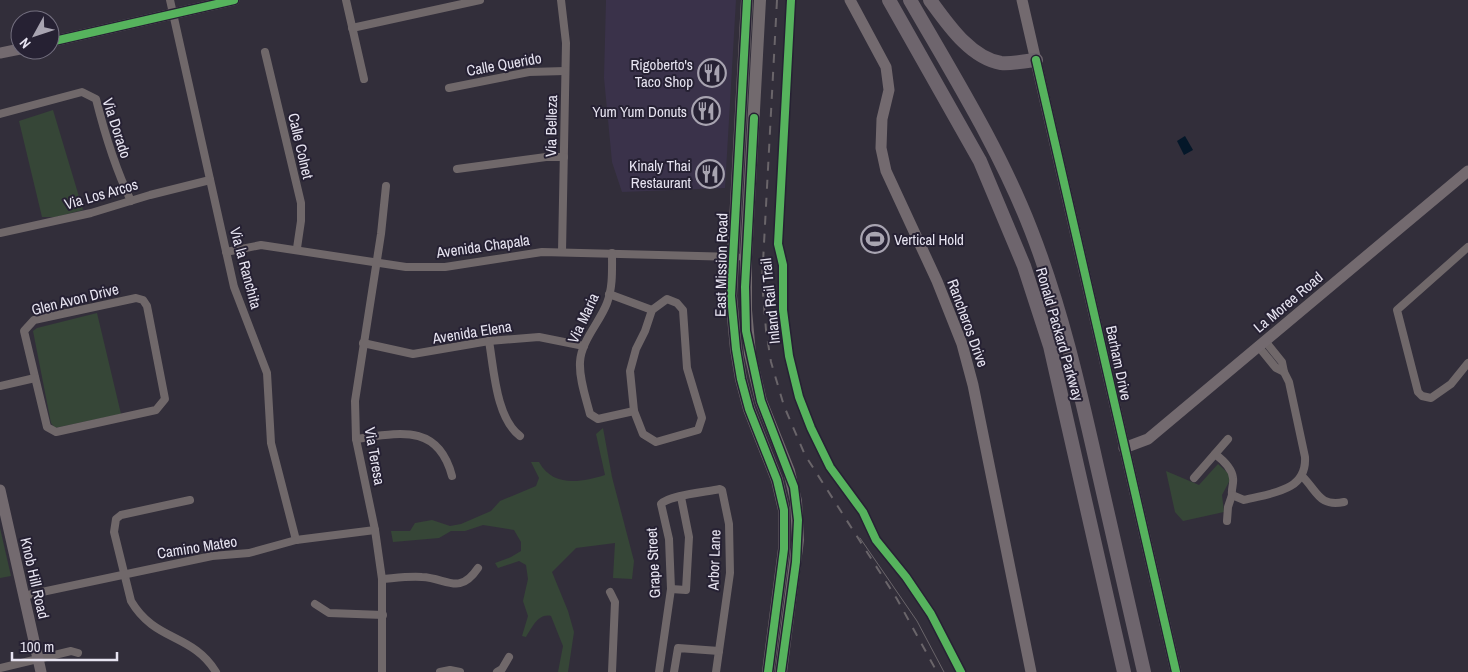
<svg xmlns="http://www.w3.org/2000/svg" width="1468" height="672" font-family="'Archivo Narrow',sans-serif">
<rect width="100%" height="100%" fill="#322e3a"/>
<!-- built -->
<polygon fill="#3a324a" points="606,0 736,0 725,188 622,192 612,162 604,78"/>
<!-- green -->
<g fill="#364637">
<polygon points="53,110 83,210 56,217 42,217 19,121"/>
<polygon points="97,313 121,414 55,428 51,423 33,331 37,328"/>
<path d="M603 428 612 477 634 561 632 579 613 578 615 543 576 548 552 572 568 611 574 632 568 672H558L563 646 551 616C538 613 532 628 526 637L522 636 528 616 523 601 528 579 526 565 519 561 498 568 495 563 511 557 521 551V542L514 530 483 525 465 531H451L439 538 393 542 391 531H410L415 523 432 520 450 526 461 524 491 511 500 501 536 486 539 478 531 462H539C553 488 582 482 605 475L596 434Z"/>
<polygon points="1218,464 1229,474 1230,480 1222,495 1224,512 1183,521 1175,512 1166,471 1199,485"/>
<polygon points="0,528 11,576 0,578"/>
</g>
<!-- water -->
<polygon fill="#041729" points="1185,136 1193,150 1184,155 1177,141"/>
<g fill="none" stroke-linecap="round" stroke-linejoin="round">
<!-- street -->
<g stroke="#70686a" stroke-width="8">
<polyline points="170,0 234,287 267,373 271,443 296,540"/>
<polyline points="346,0 364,79"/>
<polyline points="561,0 566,43 562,252"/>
<polyline points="352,28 480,0"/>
<polyline points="265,52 301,203 301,221 297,248"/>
<polyline points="449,88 529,72 565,71"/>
<path d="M0 114 82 92 96 99C105 135 115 168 131 201"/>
<polyline points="457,169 546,157 564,157"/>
<polyline points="0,233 91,213 150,195 210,180"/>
<polyline points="1468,247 1397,310 1418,392 1422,396 1431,398 1451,384 1468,363"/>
<polyline points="226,252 261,245 406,267 445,267 542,252 737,257"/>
<path d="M612 253C612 270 613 287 607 303 600 322 581 341 580 362 579 379 586 398 590 414L598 419 634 411"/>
<polyline points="609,294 652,310"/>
<polygon points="136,298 143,300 147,306 165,399 156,410 56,432 47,427 24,331 34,320"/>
<polygon points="667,299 677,303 683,310 687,368 702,418 698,430 656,442 643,434 634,411 630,371 636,349 645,331 652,310"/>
<path d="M489 341C494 370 496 418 520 436"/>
<polyline points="363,343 413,354 489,341 539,337 584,346"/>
<polyline points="1258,346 1276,368 1284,372 1282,362 1265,341"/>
<polyline points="0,386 35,378"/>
<path d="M356 439C399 433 438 423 452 476"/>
<path d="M1215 454C1223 460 1232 468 1233 478 1234 484 1231 489 1232 495L1244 500C1270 493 1307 492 1305 457L1289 382 1284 372"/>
<path d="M1302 476C1318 492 1319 507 1344 502"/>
<polyline points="1194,478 1228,439"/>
<path d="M190 500 121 515 116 519 114 532 131 601C155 642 192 633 216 672"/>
<polyline points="1227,521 1228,507 1232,495"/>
<path d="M382 579C395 578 409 576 422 577 447 578 459 596 478 568"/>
<polyline points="671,589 686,590 689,537 681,497"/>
<polyline points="610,592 615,602 612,672"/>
<polyline points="23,596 212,556 249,553 296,540 375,530"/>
<polyline points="315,604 329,613 383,615"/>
<polyline points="0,668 71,651 78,653"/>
<polyline points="382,672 382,579 375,530 356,439 355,401 381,234 386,186"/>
<polyline points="440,672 450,670 460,672"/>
<polyline points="497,672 502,669 509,657"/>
<path d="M659 672 671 589 669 539 661 504C669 495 707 492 720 489L722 490 729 524 730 573 716 672"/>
<polyline points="674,672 678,648 719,651"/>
</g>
<!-- secondary -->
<g stroke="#736a6f" stroke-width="11">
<polyline points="850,0 886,67 889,90 882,119 881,148 886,171 937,281 962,344 973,385 1031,672"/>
<polyline points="1022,0 1176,672"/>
<polyline points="50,42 234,0"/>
<polyline points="0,53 20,49"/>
<polyline points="1124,448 1148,439 1468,171"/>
<polyline points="0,490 41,672"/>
</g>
<!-- primary -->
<g stroke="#726a6e" stroke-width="12">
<polyline points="747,0 731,296 736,349 741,379 749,409 777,480 784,510 784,549 768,672"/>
<polyline points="760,0 746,257 746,310 750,354 761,401 789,471 796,501 798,540 781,672"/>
</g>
<!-- highway -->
<g stroke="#6e656d" stroke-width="14">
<polyline points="889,0 980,161 1024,266 1050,346 1124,672"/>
<path d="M910 0C953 75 1000 150 1031 230 1061 307 1079 386 1097 466 1113 535 1128 603 1144 672"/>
<path d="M930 0C947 23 970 58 1001 63 1012 64 1024 61 1036 60"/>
</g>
<!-- tram -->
<polyline stroke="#6a656a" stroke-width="1" points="860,538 917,621 944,672"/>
<!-- rail -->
<polyline stroke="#6a656a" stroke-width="2" stroke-dasharray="9 9" stroke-linecap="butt" points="777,0 762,281 766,330 771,362 784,406 805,455 897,599 937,672"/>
<defs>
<g id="cycleway">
<polyline points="747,0 731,296 736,349 741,379 749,409 777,480 784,510 784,549 768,672"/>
<polyline points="791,0 778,244 783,265 783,310 789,356 799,397 811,428 830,467 863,512 876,540 906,577 931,614 961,672"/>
<polyline points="50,42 234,0"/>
<polyline points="1036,60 1176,672"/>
<polyline points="754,118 745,287 746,331 761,401 794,487 798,520 796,562 781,672"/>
</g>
</defs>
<!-- cycleway casing -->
<use href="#cycleway" stroke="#262133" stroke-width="11"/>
<!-- cycleway -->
<use href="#cycleway" stroke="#56b35d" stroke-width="8"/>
</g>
<!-- icons -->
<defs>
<symbol id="restaurant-ring" viewBox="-11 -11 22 22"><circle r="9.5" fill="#262133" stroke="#a8a4b1" stroke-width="1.5"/><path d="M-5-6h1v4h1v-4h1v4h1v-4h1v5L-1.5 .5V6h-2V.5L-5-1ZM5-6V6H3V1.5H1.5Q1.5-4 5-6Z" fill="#a8a4b1"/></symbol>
<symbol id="stadium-ring" viewBox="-11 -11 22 22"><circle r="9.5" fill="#262133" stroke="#a8a4b1" stroke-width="1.5"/><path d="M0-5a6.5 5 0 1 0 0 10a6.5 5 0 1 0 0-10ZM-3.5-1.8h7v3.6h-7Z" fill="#a8a4b1"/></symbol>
</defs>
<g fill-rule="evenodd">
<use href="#restaurant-ring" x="696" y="57" width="32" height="32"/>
<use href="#restaurant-ring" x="690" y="95" width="32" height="32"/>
<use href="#restaurant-ring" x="694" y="158" width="32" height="32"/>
<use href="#stadium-ring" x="859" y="223" width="32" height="32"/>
</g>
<g text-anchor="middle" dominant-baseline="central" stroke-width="4" stroke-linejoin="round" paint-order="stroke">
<!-- street labels -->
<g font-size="15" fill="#e7e4f1" stroke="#262133">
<text transform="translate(504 64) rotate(-10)">Calle Querido</text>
<text transform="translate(551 126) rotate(-89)">Via Belleza</text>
<text transform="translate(117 128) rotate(72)">Via Dorado</text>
<text transform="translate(301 146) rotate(77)">Calle Colnet</text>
<text transform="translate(101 194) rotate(-16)">Via Los Arcos</text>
<text transform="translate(483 246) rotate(-8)">Avenida Chapala</text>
<text transform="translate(721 265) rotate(-89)">East Mission Road</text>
<text transform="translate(246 268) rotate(75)">Via la Ranchita</text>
<text transform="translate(75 299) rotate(-14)">Glen Avon Drive</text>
<text transform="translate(770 301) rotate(-96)">Inland Rail Trail</text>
<text transform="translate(1288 302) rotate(-40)">La Moree Road</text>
<text transform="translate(583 318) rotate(-65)">Via Maria</text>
<text transform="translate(968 323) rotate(70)">Rancheros Drive</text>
<text transform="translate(472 332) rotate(-9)">Avenida Elena</text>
<text transform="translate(1060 334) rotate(74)">Ronald Packard Parkway</text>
<text transform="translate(1119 363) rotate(78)">Barham Drive</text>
<text transform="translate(375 456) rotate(80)">Via Teresa</text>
<text transform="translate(197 547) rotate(-9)">Camino Mateo</text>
<text transform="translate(714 560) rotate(-88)">Arbor Lane</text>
<text transform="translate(653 563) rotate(-93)">Grape Street</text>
<text transform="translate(35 578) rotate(77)">Knob Hill Road</text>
</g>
<!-- poi labels -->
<g font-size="15" fill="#e7e4f1" stroke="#262133" text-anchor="end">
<text x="693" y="64">Rigoberto's<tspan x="693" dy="17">Taco Shop</tspan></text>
<text x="687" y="111">Yum Yum Donuts</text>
<text x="691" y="165">Kinaly Thai<tspan x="691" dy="17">Restaurant</tspan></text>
<text x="894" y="239" text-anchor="start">Vertical Hold</text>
</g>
</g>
<!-- north arrow -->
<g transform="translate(35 35) rotate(230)"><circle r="24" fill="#262133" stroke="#736f7f"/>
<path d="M0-4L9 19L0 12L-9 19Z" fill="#a8a4b1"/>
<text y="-8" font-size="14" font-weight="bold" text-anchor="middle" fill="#e7e4f1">N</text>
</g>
<!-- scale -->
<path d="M12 652v8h105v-8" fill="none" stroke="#e7e4f1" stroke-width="2.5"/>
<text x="20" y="652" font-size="15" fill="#e7e4f1" stroke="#262133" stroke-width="4" paint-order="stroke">100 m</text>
</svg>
